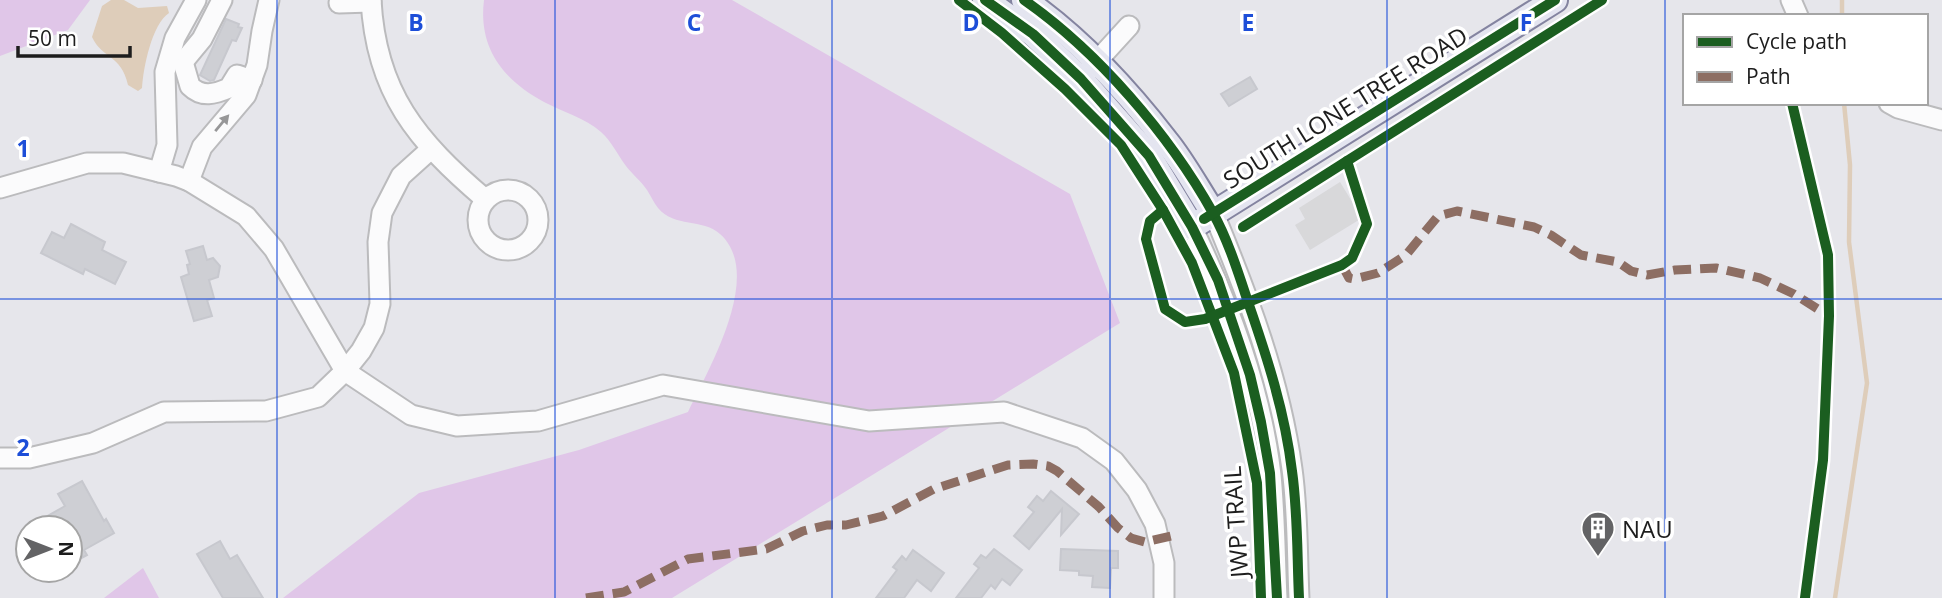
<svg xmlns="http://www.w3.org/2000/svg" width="1942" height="598" font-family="'Open Sans',sans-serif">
<rect width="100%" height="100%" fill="#e6e6eb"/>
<!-- grass -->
<g fill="#e0c6e8">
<polygon points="0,0 90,0 68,30 0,56"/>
<path d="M484 0H732L1070 194 1120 323 672 598H283L419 493 579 450 688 412C708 370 765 274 720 234 702 218 675 228 658 208 654 203 651 196 647 190 641 181 632 174 626 166 617 154 612 142 601 132 585 118 563 112 544 102 503 80 478 48 484 0Z"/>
<polygon points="143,568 159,598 104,598"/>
</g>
<!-- parking -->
<polygon fill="#d8d8da" points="1340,182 1362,218 1310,250 1295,225 1305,219 1299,208"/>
<!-- water -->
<path fill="#decdba" d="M111 0H124L138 8 167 6 169 13C152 24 143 68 142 88L138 91 128 85C121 54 103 60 92 37L102 6Z"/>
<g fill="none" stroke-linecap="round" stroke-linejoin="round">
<!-- stream -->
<g stroke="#decdba" stroke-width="4.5">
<polyline points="1842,16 1842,0"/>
<polyline points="1835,598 1867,383 1849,242 1850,165 1844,103"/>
</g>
</g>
<!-- building -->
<g fill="#cecfd4" stroke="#c7c8ce" stroke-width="2">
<polygon points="226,19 239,24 238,27 242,28 236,41 232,40 214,80 210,81 200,75"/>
<polygon points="1250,77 1257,89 1229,106 1221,94"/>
<polygon points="71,224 105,242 102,250 126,262 115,284 85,269 83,274 41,253 52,232 64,238"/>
<polygon points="203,246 207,260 213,258 220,266 218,277 209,280 214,298 207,300 212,316 194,321 181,277 189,274 187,265 190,264 186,251"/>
<polygon points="82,481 104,521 106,519 114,533 84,550 87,555 70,564 70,528 52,528 46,517 65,506 58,494"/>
<polygon points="1051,491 1079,514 1061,535 1062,509 1029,549 1014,536 1034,512 1028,507 1037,496 1043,501"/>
<polygon points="220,541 230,559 237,555 263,598 223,598 197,554"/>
<polygon points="994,549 1022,570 1010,585 1002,579 995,589 991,585 981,598 956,598 979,568 974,564 981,555 986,558"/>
<polygon points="1061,549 1118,551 1118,568 1111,568 1110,588 1092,587 1093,576 1079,575 1079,571 1060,570"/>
<polygon points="913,550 944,573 931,591 917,580 904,598 876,598 897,570 893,567 902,556 906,560"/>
</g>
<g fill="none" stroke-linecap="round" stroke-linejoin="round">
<defs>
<g id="minor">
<path d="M371 0C376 93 417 141 485 199"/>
<polyline points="1791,0 1798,16"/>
<polyline points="339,3 371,2"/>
<path d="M183 62 190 86C202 98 215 94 229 88L237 75 252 80"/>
<polyline points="183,62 202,39 222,0"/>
<polyline points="1087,72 1129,26"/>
<polyline points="1889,103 1898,108 1942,120"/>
<polyline points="159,172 167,145 165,72 175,38 196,0"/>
<polyline points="189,181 202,147 246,95 257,65 262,31 269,0"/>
<polyline points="0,188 87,163 123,163 176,176 189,181 246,216 274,249 345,371 411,415 457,426 538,421 663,385 869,421 1004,412 1082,438 1114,461 1137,490 1155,524 1164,563 1164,598"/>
<circle cx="508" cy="220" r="30"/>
<path d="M1214 214C1248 296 1280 380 1292 469 1298 512 1297 555 1299 598"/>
<path d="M1192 227C1229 305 1261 389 1271 475 1275 516 1275 557 1277 598"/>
<polyline points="0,458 29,458 93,443 164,412 266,411 318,397 345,371 361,351 374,328 380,304 378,242 382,213 401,176 431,149"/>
</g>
<g id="major">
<polyline points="985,0 1033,34 1081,79 1149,156 1192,227 1555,0"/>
<path d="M1024 0C1079 38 1125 88 1166 141 1184 163 1198 190 1214 214"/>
</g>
</defs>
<!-- minor casing -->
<use href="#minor" stroke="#bbbbbd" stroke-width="23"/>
<!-- major casing -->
<use href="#major" stroke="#8484a0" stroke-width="28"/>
<!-- minor -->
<use href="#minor" stroke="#fbfbfc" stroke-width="19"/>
<!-- major -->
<use href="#major" stroke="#e4e5f0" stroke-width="24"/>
<!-- quiet -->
<g stroke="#8d6e63" stroke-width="9" stroke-dasharray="18 9" stroke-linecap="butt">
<polyline points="1342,265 1349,278 1354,279 1378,273 1406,255 1438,216 1457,211 1534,227 1551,235 1581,255 1618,262 1631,271 1647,275 1675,270 1716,268 1760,278 1794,294 1829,316"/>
<polyline points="586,598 624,592 688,559 766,549 803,531 827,525 846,525 883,516 934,489 1008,465 1033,464 1048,466 1057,471 1099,507 1118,528 1131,538 1145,542 1175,535"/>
</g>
<defs>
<g id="cycleway">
<polyline points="959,0 1002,33 1065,89 1121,145 1163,210 1192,263 1234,373 1257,483 1261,598"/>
<polyline points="985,0 1033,34 1081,79 1149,156 1192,227 1218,280 1250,375 1261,422 1270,473 1277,598"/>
<path d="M1024 0C1097 51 1169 134 1213 213 1228 240 1238 272 1248 302 1267 357 1285 412 1292 471 1298 513 1297 556 1299 598"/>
<polyline points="1792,103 1828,255 1829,316 1823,460 1805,598"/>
<polyline points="1163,210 1150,221 1146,239 1165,309 1185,322 1205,319 1342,265 1352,258 1367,224 1347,161 1602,0"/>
<polyline points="1204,219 1555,0"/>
<polyline points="1243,227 1347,161"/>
</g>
</defs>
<!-- cycleway casing -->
<use href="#cycleway" stroke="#fff" stroke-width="15"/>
<!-- cycleway -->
<use href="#cycleway" stroke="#1b5e20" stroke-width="10"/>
</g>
<!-- one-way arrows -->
<defs><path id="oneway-solid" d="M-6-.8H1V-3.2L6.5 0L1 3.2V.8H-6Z" transform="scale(1.75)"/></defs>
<use fill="#979798" href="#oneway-solid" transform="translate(222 123) rotate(-50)"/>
<!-- grid -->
<path fill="none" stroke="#1d4ed8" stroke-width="2" stroke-opacity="0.55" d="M277 0V598M555 0V598M832 0V598M1110 0V598M1387 0V598M1665 0V598M0 299H1942"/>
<!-- icons -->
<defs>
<symbol id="building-pin" viewBox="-11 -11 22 30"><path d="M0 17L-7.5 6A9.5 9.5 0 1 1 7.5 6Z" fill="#636365" stroke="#fff"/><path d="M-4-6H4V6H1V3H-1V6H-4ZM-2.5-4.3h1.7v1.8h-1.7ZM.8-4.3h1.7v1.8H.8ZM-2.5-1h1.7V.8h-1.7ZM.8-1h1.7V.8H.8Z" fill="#fff"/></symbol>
</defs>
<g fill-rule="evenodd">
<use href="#building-pin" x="1579" y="509" width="38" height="52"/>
</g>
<g text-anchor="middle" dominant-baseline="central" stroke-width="7" stroke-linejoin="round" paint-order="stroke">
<!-- street labels -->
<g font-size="24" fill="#1d1d1d" stroke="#fff">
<text transform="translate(1345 107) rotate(-32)">SOUTH LONE TREE ROAD</text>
<text transform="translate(1235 522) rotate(-94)">JWP TRAIL</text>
</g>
<!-- poi labels -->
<g font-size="24" fill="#1d1d1d" stroke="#fff" text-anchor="start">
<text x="1622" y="528">NAU</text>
</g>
</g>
<g font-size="23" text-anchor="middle" font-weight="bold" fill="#1d4ed8" stroke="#fff" stroke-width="7" stroke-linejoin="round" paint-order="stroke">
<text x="416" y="31">B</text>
<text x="694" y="31">C</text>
<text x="971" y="31">D</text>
<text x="1248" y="31">E</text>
<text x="1526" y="31">F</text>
<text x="23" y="157">1</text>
<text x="23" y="456">2</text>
</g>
<!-- legend -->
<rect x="1683" y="14" width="245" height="91" fill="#ffffff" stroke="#a5a5a5" stroke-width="2"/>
<rect x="1697" y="37" width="35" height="10" fill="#1b5e20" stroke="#a5a5a5" stroke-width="2"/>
<text x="1746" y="49" font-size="21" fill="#1d1d1d">Cycle path</text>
<rect x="1697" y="72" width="35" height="10" fill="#8d6e63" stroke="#a5a5a5" stroke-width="2"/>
<text x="1746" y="84" font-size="21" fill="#1d1d1d">Path</text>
<!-- north arrow -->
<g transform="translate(49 549) rotate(90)"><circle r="33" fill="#ffffff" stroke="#a5a5a5" stroke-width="2"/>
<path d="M0-5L12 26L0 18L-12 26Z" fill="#636365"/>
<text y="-10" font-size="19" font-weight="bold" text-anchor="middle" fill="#1d1d1d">N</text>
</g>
<!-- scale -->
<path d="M18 46v10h112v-10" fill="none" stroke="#1d1d1d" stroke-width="3.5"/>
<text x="28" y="46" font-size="21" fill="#1d1d1d" stroke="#ffffff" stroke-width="5" paint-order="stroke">50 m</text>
</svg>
